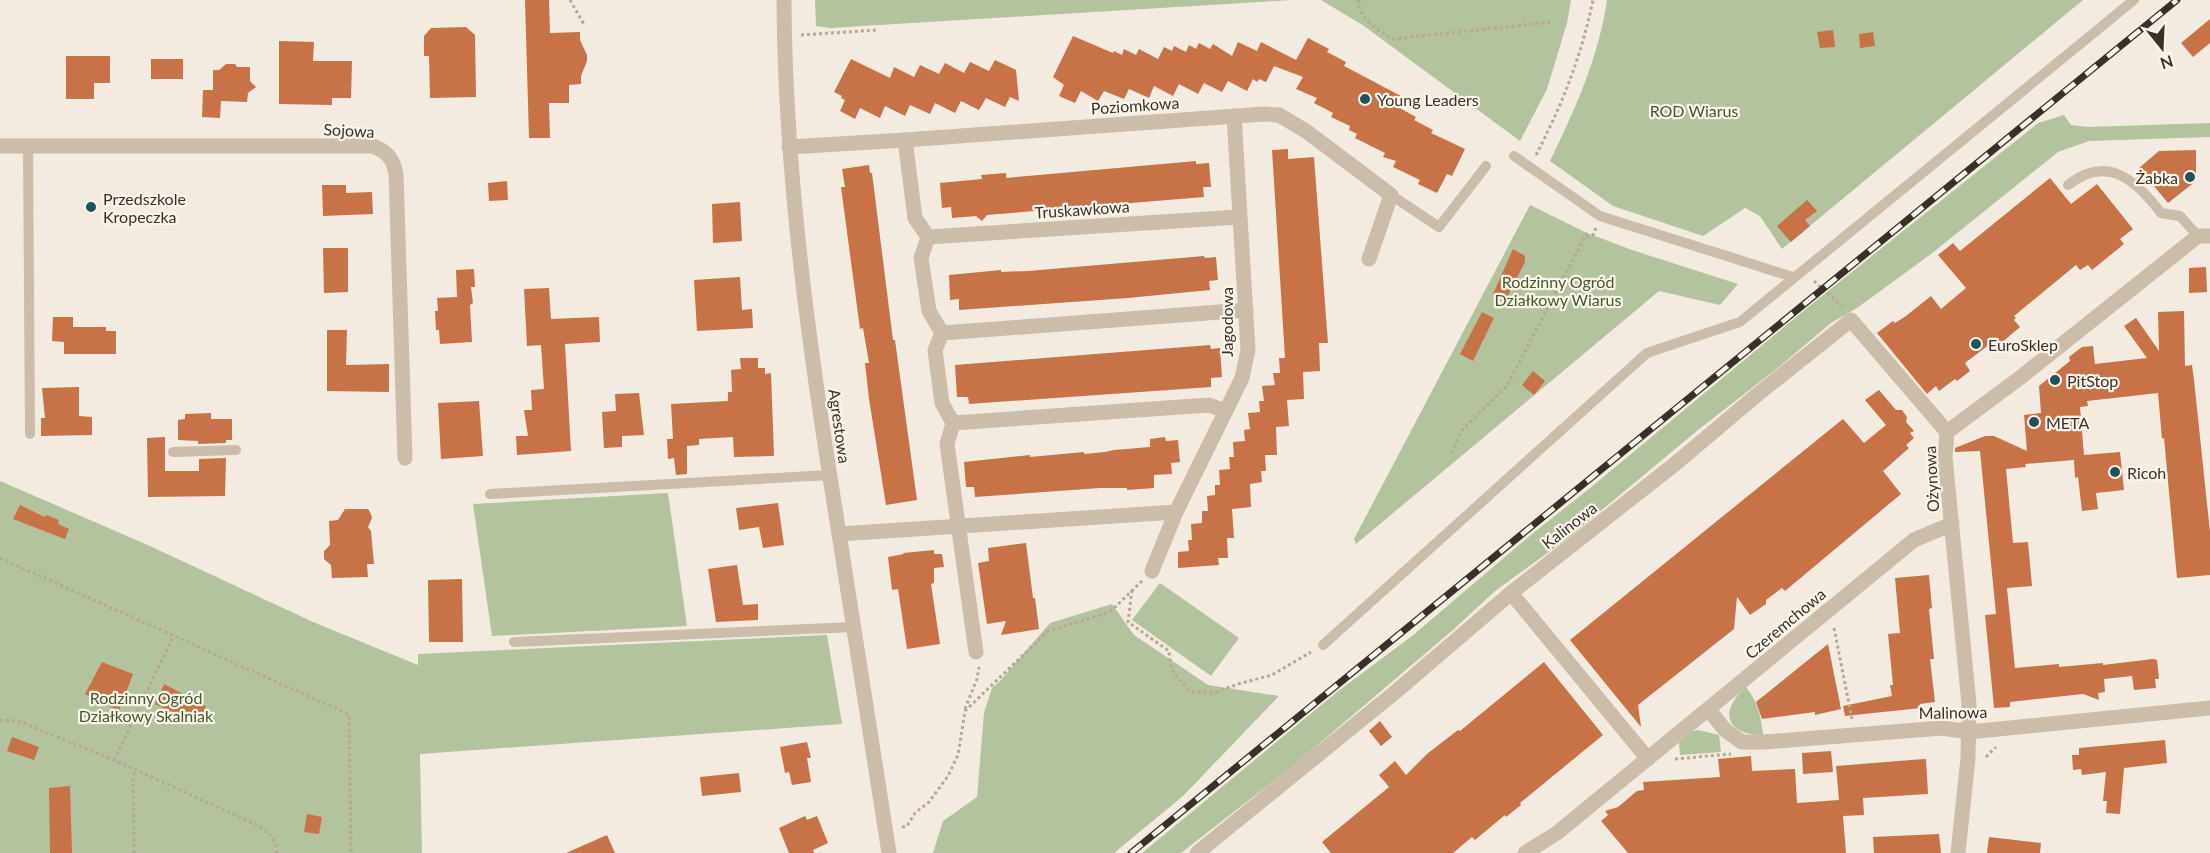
<svg xmlns="http://www.w3.org/2000/svg" width="2210" height="853" font-family="Lato,sans-serif">
<rect width="100%" height="100%" fill="#f3ebdf"/>
<!-- green -->
<g fill="#b3c39e">
<polygon points="815,0 1291,0 830,28 816,26"/>
<polygon points="1321,0 1571,0 1567,23 1547,89 1520,141 1364,26"/>
<path d="M1607 0H2083L1782 249 1760 216 1745 208 1703 236 1613 206 1550 161C1575 110 1599 56 1607 0Z"/>
<polygon points="2064,115 2071,125 2087,127 2210,123 2210,137 2089,141 2058,152 1931,254 1857,308 1831,323 1779,367 1698,430 1567,539 1495,591 1453,630 1293,766 1181,853 1142,853 1337,692 1412,636 1532,534 1590,488 1807,308 2038,123"/>
<polygon points="1530,205 1587,233 1632,250 1738,284 1720,305 1659,291 1356,544 1354,539"/>
<polygon points="0,481 150,546 313,622 418,665 418,654 827,635 842,724 420,754 422,853 0,853"/>
<polygon points="668,493 687,626 492,636 473,504"/>
<polygon points="1160,583 1239,638 1211,676 1132,620"/>
<polygon points="1112,604 1134,635 1208,685 1279,696 1183,796 1114,853 933,853 943,821 977,797 984,713 992,688 1000,681 1050,623"/>
<path d="M1746 687C1758 702 1761 717 1763 735 1726 735 1718 711 1746 687Z"/>
<polygon points="1698,730 1719,735 1721,752 1680,755 1679,742 1687,733"/>
</g>
<!-- building -->
<g fill="#c87248">
<polygon points="525,0 549,0 550,33 580,32 580,40 587,55 587,61 581,76 581,84 569,85 569,103 549,103 550,138 529,138"/>
<polygon points="2210,19 2210,43 2193,57 2181,43"/>
<polygon points="466,27 475,35 476,97 430,98 429,56 424,56 424,36 431,28"/>
<polygon points="1833,30 1835,47 1820,48 1817,32"/>
<polygon points="1873,32 1875,46 1860,48 1859,34"/>
<polygon points="1073,36 1113,53 1114,51 1122,55 1124,49 1136,55 1139,49 1158,59 1164,47 1172,51 1174,46 1186,52 1189,45 1196,49 1199,43 1210,49 1213,44 1232,56 1238,42 1257,51 1261,42 1296,60 1308,38 1329,49 1327,52 1346,62 1344,66 1401,96 1396,106 1416,117 1414,120 1433,130 1431,133 1465,149 1452,176 1447,174 1437,193 1418,184 1420,180 1393,167 1396,161 1383,157 1385,153 1355,138 1357,134 1349,130 1350,126 1331,117 1333,113 1314,103 1317,98 1296,89 1303,77 1274,66 1266,82 1259,79 1257,82 1253,79 1247,91 1228,81 1222,92 1204,83 1198,94 1179,84 1173,96 1154,86 1149,98 1129,89 1124,99 1104,91 1098,101 1081,91 1075,103 1059,96 1064,85 1053,77"/>
<polygon points="279,41 314,42 313,61 352,61 351,98 332,98 332,105 279,104"/>
<polygon points="66,56 110,56 110,83 94,83 94,99 66,99"/>
<rect x="151" y="59" width="32" height="20"/>
<polygon points="851,59 890,78 894,67 914,77 920,65 939,74 945,63 964,73 970,62 989,71 995,60 1016,70 1019,101 1010,97 1005,107 986,98 979,110 961,101 955,113 935,103 930,114 910,105 905,116 885,106 880,118 860,108 855,119 840,111 845,100 841,98 842,96 834,92"/>
<polygon points="226,64 235,64 237,67 250,67 250,81 256,87 248,93 247,102 221,101 220,118 202,117 203,90 213,90 213,70 219,70"/>
<polygon points="1288,149 1288,159 1314,157 1328,343 1319,343 1320,371 1303,372 1304,399 1287,400 1289,426 1276,427 1277,455 1265,455 1266,471 1261,471 1262,482 1250,484 1251,507 1232,509 1234,538 1227,538 1228,558 1218,558 1219,565 1178,568 1178,552 1189,551 1188,540 1192,540 1191,524 1202,523 1202,511 1208,511 1207,496 1215,495 1215,485 1220,485 1219,470 1230,469 1229,457 1234,457 1233,442 1245,441 1244,430 1250,429 1248,413 1260,412 1259,401 1264,401 1262,386 1275,385 1273,373 1280,373 1279,358 1285,358 1272,150"/>
<polygon points="2196,150 2196,181 2168,203 2139,168 2159,151"/>
<polygon points="1196,161 1196,164 1209,163 1211,187 1203,187 1204,197 987,215 982,221 976,216 952,218 951,207 942,208 940,183 982,179 981,175 1006,173 1006,178"/>
<polygon points="869,165 870,173 872,173 893,340 895,340 917,500 886,505 869,399 865,363 869,363 863,328 860,329 841,187 845,187 842,169"/>
<polygon points="2050,178 2071,204 2097,184 2133,229 2120,239 2124,244 2092,270 2088,265 2080,270 2076,265 2014,316 2016,318 2014,320 2020,327 1994,349 1990,344 1965,363 1970,371 1957,381 1955,379 1939,391 1936,386 1927,394 1877,333 1893,321 1895,323 1906,316 1931,296 1941,309 1966,288 1938,255 1953,243 1960,251"/>
<polygon points="507,181 508,200 489,201 488,183"/>
<polygon points="322,185 346,185 346,193 372,192 373,214 323,216"/>
<polygon points="1807,200 1817,211 1805,220 1810,226 1791,242 1777,226"/>
<polygon points="740,202 742,241 713,243 712,204"/>
<polygon points="323,248 348,248 348,292 324,293"/>
<polygon points="1513,249 1525,256 1525,262 1506,300 1493,294"/>
<polygon points="1204,256 1205,258 1216,257 1218,280 1209,281 1210,290 1128,298 959,310 959,299 950,300 949,275 1001,270 1001,272 1028,271"/>
<polygon points="2206,267 2207,292 2189,293 2189,268"/>
<polygon points="474,269 475,287 471,287 473,303 470,305 472,342 440,344 439,330 436,330 435,311 438,311 437,298 457,297 456,270"/>
<polygon points="740,277 742,310 752,309 753,328 697,331 694,280"/>
<polygon points="549,288 551,319 599,317 600,342 565,344 571,451 517,455 516,436 528,436 524,410 532,410 531,390 544,389 541,345 527,346 524,289"/>
<polygon points="2184,311 2185,366 2192,365 2194,380 2210,532 2210,575 2177,578 2164,438 2162,439 2158,393 2087,401 2088,406 2080,407 2084,455 2120,452 2124,490 2096,493 2098,509 2082,511 2078,477 2075,478 2074,460 2025,464 2026,467 2006,469 2013,543 2028,542 2032,586 2007,588 2015,668 2059,664 2059,667 2103,663 2103,665 2153,659 2157,660 2159,679 2155,679 2156,688 2134,690 2132,676 2104,679 2105,692 2098,693 2099,700 2083,694 2010,702 2010,707 1994,708 1985,615 1996,614 1980,451 1955,452 1955,448 1985,436 1994,436 2027,451 2024,415 2041,413 2039,386 2070,361 2069,357 2082,347 2093,346 2095,364 2147,358 2124,326 2136,318 2159,351 2158,312"/>
<polygon points="1482,312 1494,318 1473,361 1460,354"/>
<polygon points="53,317 73,317 73,327 106,327 106,331 116,331 116,354 64,354 64,342 52,341"/>
<polygon points="327,330 347,330 346,365 389,364 389,392 327,391"/>
<polygon points="1210,345 1211,349 1220,348 1222,377 1211,378 1211,387 969,404 968,397 957,397 955,365"/>
<polygon points="740,358 758,358 758,368 765,368 765,374 771,373 774,456 734,457 733,437 699,439 699,445 687,446 687,474 676,475 674,458 668,459 667,439 673,439 671,404 728,401 728,392 732,392 731,370 741,369"/>
<polygon points="1533,371 1545,381 1534,395 1522,385"/>
<polygon points="79,387 79,416 92,417 92,435 41,436 41,418 45,418 42,388"/>
<polygon points="1879,390 1896,410 1902,410 1907,417 1906,422 1914,431 1910,433 1914,438 1906,445 1909,448 1883,471 1901,494 1785,591 1782,588 1766,600 1766,604 1750,615 1737,597 1734,629 1638,705 1641,727 1570,640 1843,419 1864,443 1886,425 1865,400"/>
<polygon points="639,393 644,435 622,436 622,447 604,448 602,412 616,411 615,394"/>
<polygon points="479,401 483,456 441,459 438,403"/>
<polygon points="211,413 211,419 232,419 232,440 226,440 226,443 198,444 198,441 178,440 178,420 185,419 185,414"/>
<polygon points="165,437 165,471 199,471 199,459 226,458 225,496 148,497 147,438"/>
<polygon points="1165,437 1166,441 1178,440 1180,462 1171,463 1172,474 1154,475 1154,488 1127,490 1127,488 1100,488 975,497 974,487 966,487 964,462 1030,455 1030,457 1084,452 1084,454 1105,452 1114,450 1150,447 1150,439"/>
<polygon points="778,503 784,545 763,548 759,527 739,530 736,508"/>
<polygon points="20,505 45,517 46,515 59,520 58,524 69,529 65,539 13,519"/>
<polygon points="345,509 368,509 371,514 372,518 368,527 371,531 374,564 367,564 368,577 332,578 331,565 324,559 324,551 330,545 329,521 338,520"/>
<polygon points="1026,543 1033,598 1035,598 1039,629 1001,635 1006,621 987,624 978,563 989,561 988,548"/>
<polygon points="934,550 934,554 942,554 944,567 934,568 934,583 931,584 940,644 907,649 898,589 892,590 888,557 904,554 903,553"/>
<polygon points="737,565 743,605 758,604 758,620 716,622 708,569"/>
<polygon points="1929,575 1932,608 1929,609 1934,659 1930,659 1935,702 1920,704 1921,708 1845,716 1843,706 1892,696 1890,685 1893,685 1888,634 1900,633 1895,578"/>
<polygon points="462,579 463,642 429,642 428,580"/>
<polygon points="1828,644 1841,709 1815,715 1815,712 1762,719 1756,702"/>
<polygon points="102,662 133,674 119,711 85,694"/>
<polygon points="1544,662 1603,735 1520,803 1521,805 1506,817 1505,815 1475,840 1472,837 1453,853 1331,853 1322,842 1389,787 1379,775 1395,761 1406,775 1427,754 1458,730 1460,731"/>
<polygon points="164,684 206,706 198,724 155,704"/>
<polygon points="1380,721 1392,737 1381,746 1369,731"/>
<polygon points="12,737 39,747 34,760 7,751"/>
<polygon points="2165,740 2167,763 2124,768 2120,814 2106,813 2107,801 2103,801 2106,772 2082,775 2081,769 2073,770 2072,755 2079,755 2079,748"/>
<polygon points="807,742 811,758 807,758 811,782 792,785 789,772 785,773 780,747"/>
<polygon points="1831,751 1833,772 1803,774 1802,753"/>
<polygon points="1751,756 1752,771 1795,769 1797,803 1839,800 1836,766 1911,760 1926,759 1928,794 1863,798 1864,815 1843,816 1846,853 1628,853 1601,821 1608,815 1605,811 1618,807 1637,791 1644,790 1643,782 1720,777 1718,759"/>
<polygon points="739,773 741,792 702,796 700,777"/>
<polygon points="70,786 72,853 50,853 49,788"/>
<polygon points="307,814 322,817 319,834 304,832"/>
<polygon points="805,816 807,820 817,816 828,843 813,850 814,853 789,853 779,828"/>
<polygon points="1939,834 1941,853 1874,853 1873,837"/>
<polygon points="607,835 615,853 566,853"/>
<polygon points="1989,837 2041,843 2040,853 1987,853"/>
</g>
<g fill="none" stroke-linecap="round" stroke-linejoin="round">
<!-- path -->
<g stroke="#b8a794" stroke-width="3" stroke-dasharray="3 3" stroke-linecap="butt">
<polyline points="570,0 585,26"/>
<path d="M1358 0C1361 21 1376 28 1392 39L1552 22"/>
<polyline points="801,35 877,30"/>
<path d="M1536 155C1563 103 1581 57 1593 0"/>
<polyline points="1586,237 1593,235 1596,228"/>
<path d="M1814 281C1823 290 1834 297 1841 307"/>
<polyline points="1452,453 1462,430 1507,386 1587,233"/>
<polyline points="0,558 346,713 349,716 351,853"/>
<polyline points="1132,590 1128,622 1169,651 1171,669 1190,692 1214,693 1238,684 1272,675 1311,652"/>
<polyline points="1834,628 1852,719"/>
<polyline points="965,709 977,679 979,667"/>
<path d="M0 720 18 721 114 760 257 825C270 832 275 838 277 853"/>
<polyline points="1986,757 1996,747"/>
<polyline points="1675,759 1731,754"/>
<polyline points="114,760 174,635"/>
<polyline points="902,827 907,826 915,813 929,802 948,776 958,755 965,711 1048,631 1110,612 1142,581"/>
<polyline points="134,853 133,778 135,769"/>
</g>
<!-- lane -->
<g stroke="#ccbcaa" stroke-width="10">
<polyline points="28,146 30,434"/>
<polyline points="1514,156 1600,216 1793,277"/>
<path d="M2068 185C2107 154 2136 180 2161 213L2180 216 2198 236"/>
<polyline points="1391,195 1439,227 1486,166"/>
<polyline points="173,452 236,450"/>
<polyline points="490,494 829,475"/>
<polyline points="514,642 854,627"/>
<polyline points="1323,645 1647,353 1740,322 2134,0"/>
</g>
<!-- street -->
<g stroke="#ccbcaa" stroke-width="15">
<path d="M784 0C785 182 811 361 840 540 857 644 872 749 889 853"/>
<polyline points="905,140 915,218 928,237 921,258 929,311 942,333 935,350 942,403 953,423 947,444 976,652"/>
<path d="M0 146H373C388 152 393 159 396 174L405 458"/>
<polyline points="789,147 905,140 1264,114 1279,115 1306,131 1391,195 1369,259"/>
<polyline points="928,237 1239,217"/>
<polyline points="942,333 1246,310"/>
<polyline points="953,423 1209,405 1226,411"/>
<polyline points="839,534 1176,512"/>
<polyline points="1152,571 1176,512 1242,378 1248,350 1234,116"/>
<polyline points="1511,593 1648,759"/>
<polyline points="1709,710 1725,730 1742,742 1765,742 1942,728 1969,732 2210,708"/>
<polyline points="1197,853 1393,694 1511,593 1675,464 1758,394 1851,320 1947,432"/>
<polyline points="1525,853 1557,833 1914,540 1952,524"/>
<polyline points="1958,853 1968,758 1969,704 1945,457 1947,432 2021,377 2198,236 2210,236"/>
</g>
<defs>
<polyline id="rail" points="1131,853 2177,0"/>
</defs>
<!-- rail casing -->
<use href="#rail" stroke="#39302a" stroke-width="7"/>
<!-- rail -->
<use href="#rail" stroke="#faf5eb" stroke-width="4.5" stroke-dasharray="14" stroke-linecap="butt"/>
</g>
<!-- markers -->
<g fill="#1e525c" stroke="#faf5eb" stroke-width="2">
<circle cx="1365" cy="99" r="6"/>
<circle cx="2190" cy="177" r="6"/>
<circle cx="91" cy="207" r="6"/>
<circle cx="1976" cy="344" r="6"/>
<circle cx="2055" cy="380" r="6"/>
<circle cx="2034" cy="422" r="6"/>
<circle cx="2115" cy="472" r="6"/>
</g>
<g text-anchor="middle" dominant-baseline="central" stroke-width="4.5" stroke-linejoin="round" paint-order="stroke">
<!-- poi labels -->
<g font-size="16" fill="#39302a" stroke="#faf5eb" text-anchor="start">
<text x="1377" y="99">Young Leaders</text>
<text x="2178" y="177" text-anchor="end">Żabka</text>
<text x="103" y="198">Przedszkole<tspan x="103" dy="18">Kropeczka</tspan></text>
<text x="1988" y="344">EuroSklep</text>
<text x="2067" y="380">PitStop</text>
<text x="2046" y="422">META</text>
<text x="2127" y="472">Ricoh</text>
</g>
<!-- street labels -->
<g font-size="16" fill="#39302a" stroke="#faf5eb">
<text transform="translate(1135 105) rotate(-4)">Poziomkowa</text>
<text transform="translate(349 130) rotate(3)">Sojowa</text>
<text transform="translate(1082 209) rotate(-4)">Truskawkowa</text>
<text transform="translate(1226 322) rotate(-90)">Jagodowa</text>
<text transform="translate(840 426) rotate(82)">Agrestowa</text>
<text transform="translate(1931 479) rotate(-93)">Ożynowa</text>
<text transform="translate(1569 525) rotate(-38)">Kalinowa</text>
<text transform="translate(1785 623) rotate(-40)">Czeremchowa</text>
<text transform="translate(1953 712) rotate(-1)">Malinowa</text>
</g>
<!-- park labels -->
<g font-size="16" fill="#44582d" stroke="#faf5eb">
<text x="1694" y="110">ROD Wiarus</text>
<text x="1558" y="281">Rodzinny Ogród<tspan x="1558" dy="18">Działkowy Wiarus</tspan></text>
<text x="146" y="697">Rodzinny Ogród<tspan x="146" dy="18">Działkowy Skalniak</tspan></text>
</g>
</g>
<!-- north arrow -->
<g transform="translate(2162 48) rotate(162)" stroke="#faf5eb" stroke-width="4.5" paint-order="stroke">
<path d="M0-4.5L10 22L0 15L-10 22Z" fill="#39302a"/>
<text y="-9" font-size="16" font-weight="bold" text-anchor="middle" fill="#39302a">N</text>
</g>
</svg>
